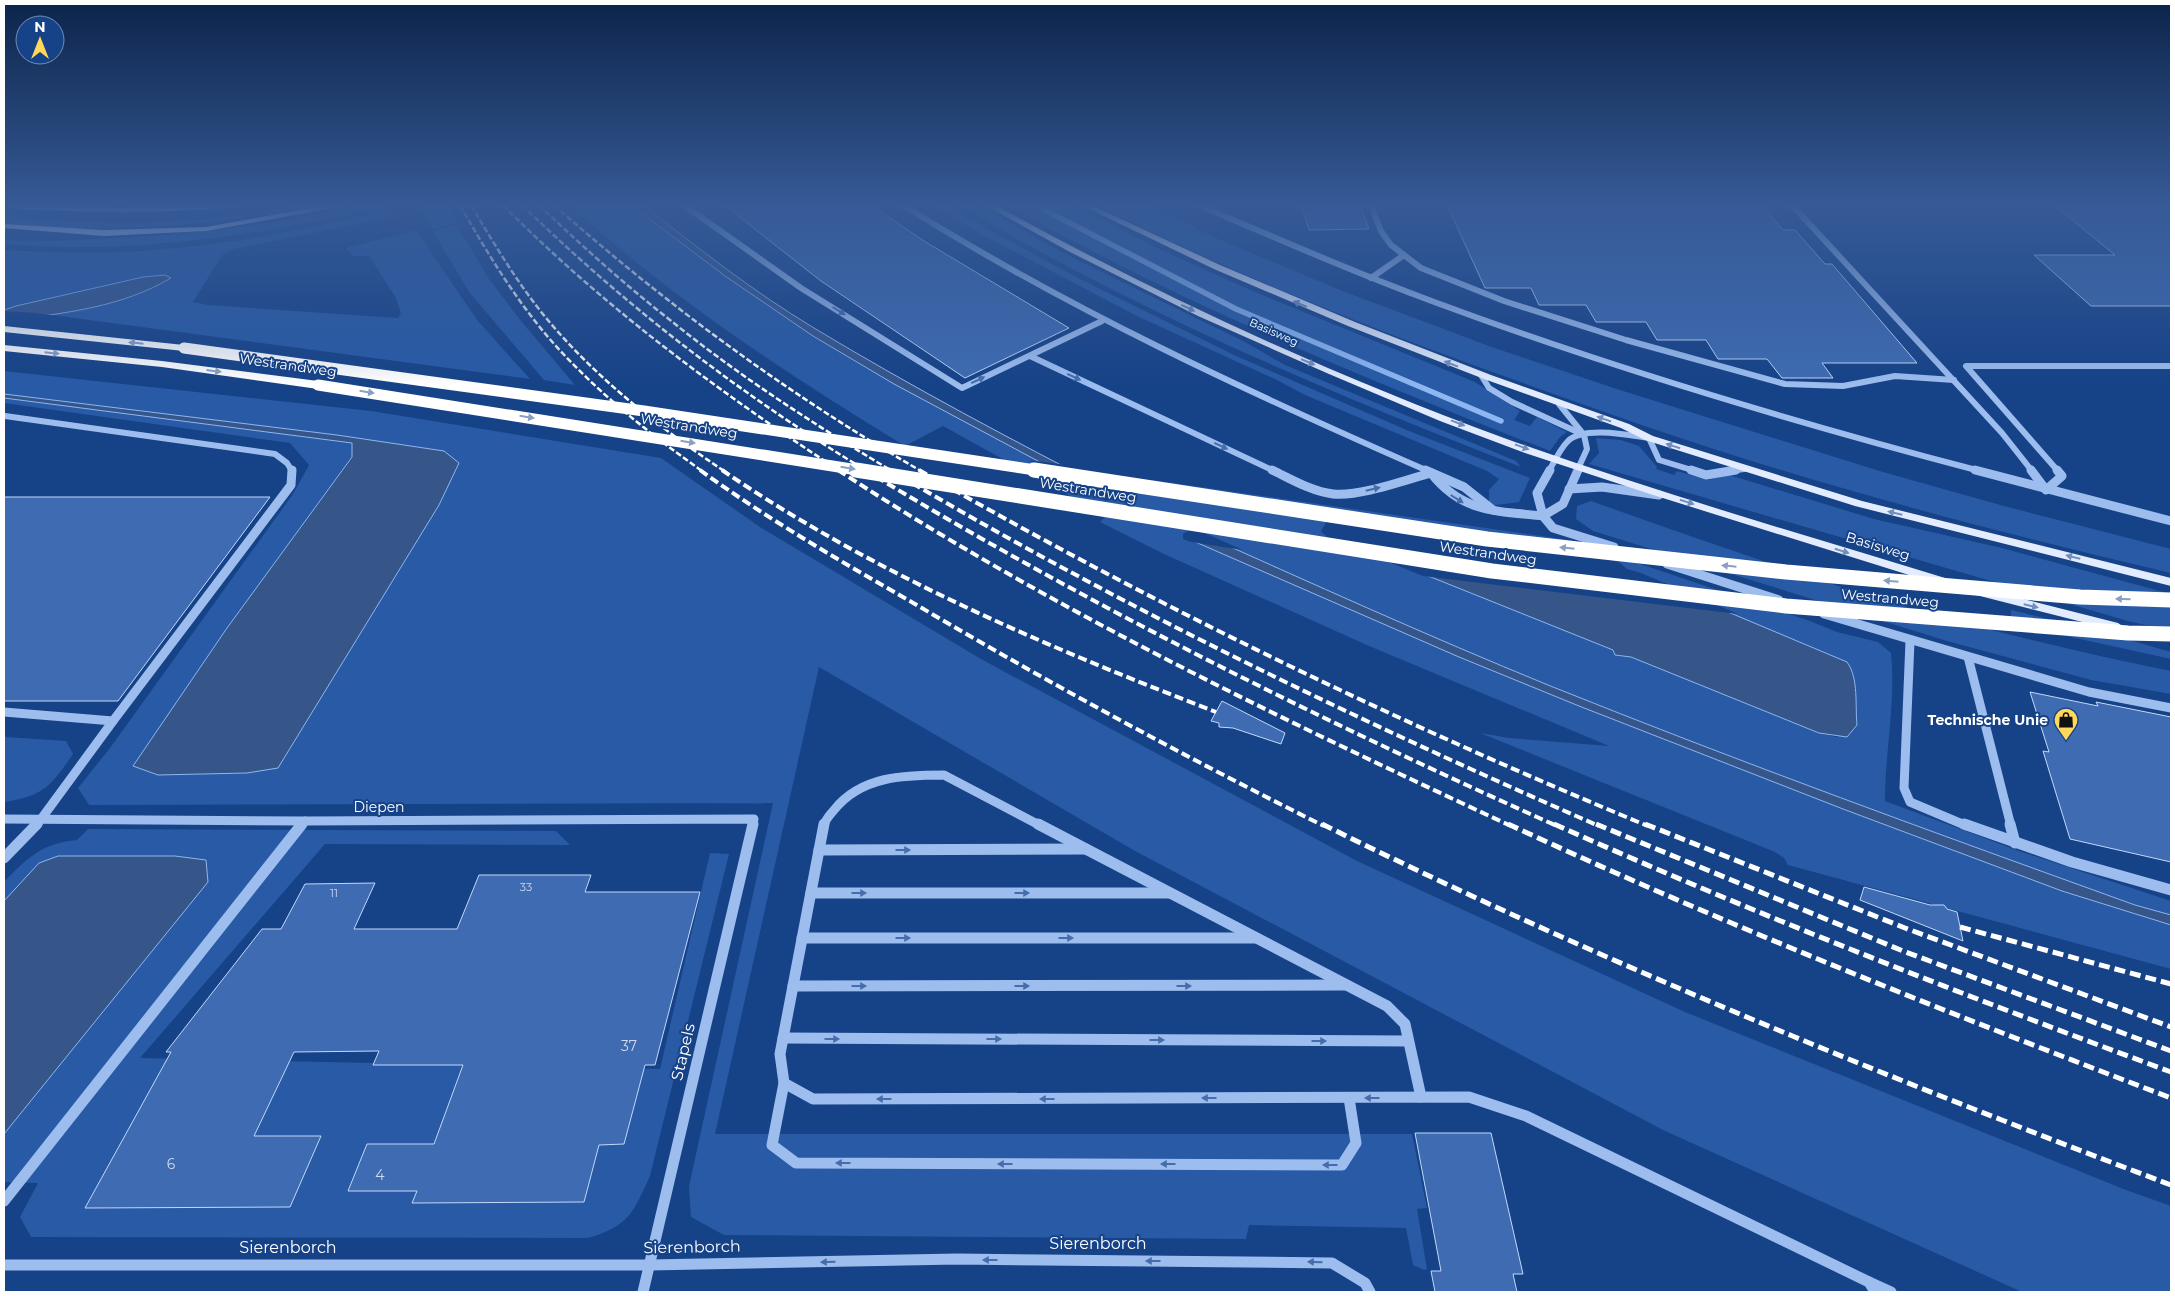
<svg xmlns="http://www.w3.org/2000/svg" width="2175" height="1296" font-family="Montserrat,sans-serif">
<rect width="100%" height="100%" fill="#164287"/>
<!-- green -->
<g fill="#285aa6" fill-rule="evenodd">
<path d="M294 205H320C215 225 111 235 4 223V216C100 226 199 227 294 205Z"/>
<path d="M361 205H391C264 235 135 255 4 244V240C35 243 63 240 94 239 184 236 273 225 361 205Z"/>
<polygon points="422,205 448,205 458,222 434,229 418,208"/>
<path d="M570 205H631L725 276 813 336 894 384 1107 498 1113 492 1129 499 1152 480 1569 540 1810 621 1837 632 1878 642 1891 653C1896 702 1885 752 1885 801L2019 851 2171 901V915L2135 905C1938 834 1742 763 1548 685 1428 637 1311 583 1193 530L1417 638 1579 706 1843 809 2062 891 2171 925V969L1788 865 1784 858 1775 852 1480 733 1509 738 1609 746 1369 646 1164 554 1100 522 1106 516 943 426 905 446C787 374 671 298 570 205ZM1341 541 1780 634 1847 662C1859 678 1855 707 1857 725L1837 737 1819 733 1631 657 1615 655 1613 650Z"/>
<polygon points="934,205 949,205 984,227 1074,276 1234,355 1409,431 1530,478 1519,502 1489,506 1489,490 1499,479 1487,471 1305,395 1275,379 1137,316 979,233"/>
<path d="M959 205H978L1059 251 1245 342 1285 365 1516 461 1521 467C1328 392 1137 312 959 205Z"/>
<path d="M1007 205H1072L1159 249 1255 292 1475 382 1520 411 1514 420 1530 426 1537 417 1567 432 1560 437 1550 451C1365 379 1180 303 1007 205Z"/>
<path d="M1098 205H1146L1223 241 1345 292 1489 346 1620 390 1883 472 2004 506 2171 549V573C2066 548 1960 522 1856 492 1731 457 1608 414 1487 370 1355 322 1223 270 1098 205Z"/>
<path d="M390 209 397 216 234 249 223 254 193 302 208 305 398 318 401 313 396 298 369 256H353L346 248 416 230 477 320 530 379 52 315C93 309 134 300 170 279L4 309V250C43 252 83 254 122 252 212 248 302 231 390 209Z"/>
<polygon points="457,225 489,279 521,321 575,385 544,380 469,292 434,233 440,229"/>
<polygon points="4,371 371,411 661,458 760,527 981,659 1357,861 1685,1012 2126,1190 2171,1206 2171,1292 2022,1292 1663,1130 1135,851 819,667 715,1134 1412,1134 1427,1208 1417,1209 1427,1269 1424,1270 1413,1265 1406,1228 1249,1225 1246,1239 724,1235 691,1217 689,1186 773,803 89,805 78,788 110,748 293,494 309,465 290,443 4,403 4,398 352,443 352,456 227,628 133,766 158,775 247,773 458,463 337,435 4,394"/>
<polygon points="1596,438 1621,440 1639,446 1657,467 1656,469 1674,475 1677,471 1707,480 1729,475 1874,519 2002,548 2171,594 2171,631 2128,621 1589,464 1599,453"/>
<path d="M1591 501C1673 530 1755 559 1838 586 1948 621 2059 648 2171 671V694L2091 680 1947 641 1593 531 1576 519 1577 506Z"/>
<polygon points="2011,610 2091,629 2171,652 2171,659 2011,624"/>
<path d="M4 734 6 737 66 741 73 754C51 786 44 796 4 802Z"/>
<path d="M88 829 556 831 570 845 325 844 140 1058 660 1069 710 853 729 854 650 1176C633 1213 629 1226 588 1238L31 1237 20 1217 38 1183 4 1182V882C27 858 42 843 77 840Z"/>
</g>
<!-- water -->
<g fill="#36568a" stroke="#8eb7f1">
<path d="M631 205H643C698 248 754 292 814 328 912 387 1012 440 1113 492L1107 498 894 384 813 336 725 276Z"/>
<path d="M165 275 171 278C122 307 66 313 12 320L4 318V310L16 306 143 277Z"/>
<polygon points="4,394 337,435 444,451 459,463 439,505 278,768 247,773 158,775 133,766 227,628 352,457 352,443 4,398"/>
<path d="M1193 530C1311 583 1428 636 1548 685 1742 763 1938 834 2135 905L2171 915V925L2062 891 1843 809 1579 706 1459 657 1184 537Z"/>
<path d="M1341 541 1626 572 1640 575 1847 662C1859 678 1855 707 1857 725L1847 737 1819 733 1631 657 1615 655 1613 650Z"/>
<polygon points="58,856 175,856 206,860 208,882 4,1134 4,901 39,863"/>
</g>
<!-- pier -->
<g fill="#164287">
<polygon points="4,311 35,313 57,316 11,322 4,320"/>
<polygon points="1029,460 1067,465 1114,490 1116,496 1106,501"/>
<polygon points="1330,516 1525,540 1619,562 1627,569 1641,573 1738,614 1423,576 1327,537 1321,531"/>
<polygon points="1193,528 1243,550 1191,542 1183,539 1183,534"/>
</g>
<g fill="none" stroke-linecap="round" stroke-linejoin="round">
<!-- stream -->
<polyline stroke="#8eb7f1" stroke-width="5.5" points="1035,205 1236,309 1501,421"/>
</g>
<!-- building -->
<g fill="#3e6bb1" stroke="#c2d8fa">
<polygon points="724,205 871,205 924,241 1069,328 965,378 821,281"/>
<polygon points="1301,205 1360,205 1369,229 1309,230"/>
<polygon points="1447,205 1762,205 1783,230 1795,230 1825,264 1832,264 1917,363 1822,363 1833,378 1782,378 1767,359 1718,359 1706,340 1657,340 1646,322 1596,322 1586,305 1539,305 1531,288 1485,288"/>
<polygon points="2054,205 2171,205 2171,306 2091,306 2034,255 2115,255"/>
<polygon points="4,497 270,497 118,701 4,701"/>
<polygon points="2030,692 2098,706 2096,702 2171,717 2171,862 2070,839 2043,751 2049,752"/>
<polygon points="1222,701 1285,733 1281,744 1233,728 1219,727 1219,723 1211,721"/>
<polygon points="479,875 591,875 585,892 700,892 655,1065 645,1065 624,1144 599,1145 584,1202 412,1203 417,1191 348,1191 367,1144 434,1144 463,1065 373,1065 379,1051 294,1052 254,1136 321,1136 290,1207 85,1208 171,1052 166,1052 262,929 281,929 305,884 375,883 354,929 457,929"/>
<polygon points="1864,887 1930,905 1944,905 1947,909 1957,912 1963,941 1860,900"/>
<polygon points="1415,1133 1491,1133 1523,1274 1513,1274 1517,1292 1435,1292 1431,1271 1441,1271"/>
</g>
<g fill="none" stroke-linecap="round" stroke-linejoin="round">
<!-- minor-far2 -->
<g stroke="#9cbdee" stroke-width="6">
<polyline points="684,205 801,288 962,388 1102,321"/>
<path d="M903 205C1070 310 1248 392 1428 471"/>
<path d="M1199 205C1278 239 1356 273 1437 303 1615 369 1797 423 1980 471"/>
<polyline points="1371,205 1381,231 1391,245 1421,268 1504,301 1626,340 1785,384 1843,386 1895,376 1954,380"/>
<polyline points="1792,205 2002,433 2032,471"/>
<polyline points="1371,278 1404,255"/>
<polyline points="1030,356 1274,471"/>
<polyline points="1481,375 1489,388 1512,402 1584,435"/>
<polyline points="1559,404 1584,435 1587,449 1577,471"/>
<polyline points="5,416 275,454 287,463 292,471"/>
<path d="M1549 471C1554 462 1560 449 1568 441 1584 426 1628 435 1649 438L1659 460 1695 471"/>
<polyline points="1728,471 1744,469"/>
<polyline points="2058,471 1966,366 2171,366"/>
</g>
<!-- minor-far1 -->
<g stroke="#9cbdee" stroke-width="9">
<path d="M1272 470C1291 479 1311 491 1333 494 1359 497 1405 480 1431 473"/>
<polyline points="1425,470 1464,487 1493,510"/>
<polyline points="1550,470 1537,493 1543,516 1553,528 1614,547"/>
<polyline points="1691,470 1706,475 1736,470"/>
<polyline points="1975,470 2171,521"/>
<polyline points="2031,470 2046,490 2062,476 2057,470"/>
<path d="M1431 473C1462 513 1497 511 1543 516"/>
<polyline points="1569,489 1602,487 1659,495"/>
<polyline points="1543,516 1563,504 1578,470"/>
<polyline points="1667,564 1779,600"/>
<polyline points="1824,614 2089,692 2171,708"/>
<polyline points="1910,641 1904,788 1910,802 1967,826"/>
<polyline points="1968,657 2011,826"/>
<polyline points="4,712 113,721 36,826"/>
<polyline points="113,721 291,485 292,470"/>
<polyline points="4,819 305,821 754,819 752,826"/>
<polyline points="301,826 305,821"/>
<path d="M824 826C825 819 830 815 834 810 861 776 904 775 944 775L1041 826"/>
</g>
<!-- minor -->
<g stroke="#9cbdee" stroke-width="11">
<polyline points="824,824 780,1054 784,1083 813,1099 1469,1097 1526,1116 1869,1282 1875,1292"/>
<polyline points="1038,824 1387,1006 1405,1024 1421,1097"/>
<polyline points="1964,824 2072,862 2171,890"/>
<polyline points="2010,824 2015,843"/>
<polyline points="819,850 1086,849"/>
<polyline points="4,858 37,824"/>
<polyline points="811,893 1168,893"/>
<polyline points="802,938 1254,938"/>
<polyline points="793,986 1345,985"/>
<polyline points="783,1038 1408,1041"/>
<polyline points="784,1083 772,1145 796,1163 1342,1165 1356,1143 1349,1098"/>
<polyline points="4,1201 302,824"/>
<polyline points="4,1265 650,1265 957,1259 1332,1263 1365,1283 1370,1292"/>
<polyline points="1869,1282 1891,1292"/>
<polyline points="643,1292 753,824"/>
</g>
<!-- major -->
<g fill="#e3ecff" fill-rule="evenodd">
<path d="M8 205 122 208 237 205 233 207C170 213 108 213 45 210 35 209 16 211 8 205Z"/>
<polygon points="327,205 343,205 339,207 206,231 104,236 4,228 4,224 104,230 206,227"/>
<path d="M985 205H995C1158 295 1329 374 1504 438 1649 490 1798 533 1945 578L1947 581 1941 585 1650 494 1525 453 1440 421 1329 374 1198 316 1070 252Z"/>
<polygon points="1081,205 1091,205 1220,265 1355,322 1491,375 1629,424 1653,436 1862,501 2171,578 2171,586 1855,506 1645,440 1621,428 1484,379 1348,326 1214,269"/>
<polygon points="1980,588 2118,623 2124,627 2118,631 1976,595 1974,592 1976,589"/>
</g>
<!-- highway -->
<g fill="#fff" fill-rule="evenodd">
<polygon points="4,326 184,345 190,348 184,351 4,332"/>
<polygon points="4,345 162,361 318,381 324,385 318,389 162,367 4,351"/>
</g>
<!-- rail-far2 -->
<g stroke="#fff" stroke-width="2.5" stroke-dasharray="6 2.5" stroke-linecap="butt">
<path d="M460 205C486 251 514 297 548 337 593 389 647 432 702 471"/>
<path d="M471 205C493 242 515 279 542 313 593 376 657 426 724 471"/>
<path d="M503 205C605 308 719 392 840 471"/>
<path d="M522 205C628 308 741 395 867 471"/>
<path d="M539 205C581 245 624 284 670 320 739 376 815 425 892 471"/>
<path d="M554 205C668 306 789 395 921 471"/>
</g>
<!-- rail-far1 -->
<g stroke="#fff" stroke-width="4" stroke-dasharray="9 4" stroke-linecap="butt">
<path d="M700 470C769 520 842 562 915 604 1049 683 1185 757 1324 826"/>
<path d="M722 470C874 574 1045 646 1216 712"/>
<path d="M838 470C1050 609 1281 719 1511 826"/>
<path d="M865 470C1087 605 1320 720 1557 826"/>
<path d="M890 470C1117 605 1356 720 1599 826"/>
<path d="M919 470C1153 605 1398 723 1648 826"/>
</g>
<!-- rail -->
<g stroke="#fff" stroke-width="5" stroke-dasharray="11 5" stroke-linecap="butt">
<path d="M1322 824C1598 961 1883 1076 2171 1185"/>
<path d="M1508 824C1725 925 1948 1013 2171 1098"/>
<path d="M1554 824C1757 915 1963 995 2171 1072"/>
<polyline points="1596,824 1903,951 2171,1051"/>
<polyline points="1645,824 1905,928 2171,1027"/>
<polyline points="1960,927 2171,984"/>
</g>
<!-- highway-bridge-far1 -->
<g stroke="#fff" stroke-width="11">
<polyline points="184,348 644,411 1042,471"/>
<polyline points="318,385 864,471"/>
</g>
<!-- highway-bridge -->
<g stroke="#fff" stroke-width="15">
<polyline points="856,470 1492,571 1786,606 2128,633 2171,634"/>
<polyline points="1034,470 1487,539 1786,572 2080,597 2171,600"/>
</g>
</g>
<!-- one-way arrows -->
<defs><path id="oneway-solid" d="M-6-.8H1V-3.2L6.5 0L1 3.2V.8H-6Z" transform="scale(1.25)"/></defs>
<g fill="#728ebd">
<use href="#oneway-solid" transform="translate(1300 304) rotate(-158)"/>
<use href="#oneway-solid" transform="translate(1188 308) rotate(25)"/>
<use href="#oneway-solid" transform="translate(1308 362) rotate(23)"/>
<use href="#oneway-solid" transform="translate(1451 364) rotate(-159)"/>
<use href="#oneway-solid" transform="translate(1604 419) rotate(-161)"/>
<use href="#oneway-solid" transform="translate(1458 423) rotate(21)"/>
<use href="#oneway-solid" transform="translate(1673 446) rotate(-162)"/>
<use href="#oneway-solid" transform="translate(1522 447) rotate(20)"/>
<use href="#oneway-solid" transform="translate(1687 502) rotate(18)"/>
<use href="#oneway-solid" transform="translate(1895 513) rotate(-167)"/>
<use href="#oneway-solid" transform="translate(1842 551) rotate(17)"/>
<use href="#oneway-solid" transform="translate(2073 557) rotate(-166)"/>
<use href="#oneway-solid" transform="translate(2031 606) rotate(13)"/>
</g>
<g fill="#456dab">
<use href="#oneway-solid" transform="translate(839 311) rotate(32)"/>
<use href="#oneway-solid" transform="translate(1074 377) rotate(25)"/>
<use href="#oneway-solid" transform="translate(978 380) rotate(-25)"/>
<use href="#oneway-solid" transform="translate(1221 446) rotate(25)"/>
<use href="#oneway-solid" transform="translate(1373 489) rotate(-13)"/>
<use href="#oneway-solid" transform="translate(1457 499) rotate(32)"/>
<use href="#oneway-solid" transform="translate(903 850)"/>
<use href="#oneway-solid" transform="translate(859 893)"/>
<use href="#oneway-solid" transform="translate(1022 893)"/>
<use href="#oneway-solid" transform="translate(903 938)"/>
<use href="#oneway-solid" transform="translate(1066 938)"/>
<use href="#oneway-solid" transform="translate(859 986)"/>
<use href="#oneway-solid" transform="translate(1022 986)"/>
<use href="#oneway-solid" transform="translate(1184 986)"/>
<use href="#oneway-solid" transform="translate(832 1039)"/>
<use href="#oneway-solid" transform="translate(994 1039)"/>
<use href="#oneway-solid" transform="translate(1157 1040)"/>
<use href="#oneway-solid" transform="translate(1319 1041)"/>
<use href="#oneway-solid" transform="translate(1209 1098) rotate(180)"/>
<use href="#oneway-solid" transform="translate(1372 1098) rotate(180)"/>
<use href="#oneway-solid" transform="translate(884 1099) rotate(180)"/>
<use href="#oneway-solid" transform="translate(1047 1099) rotate(180)"/>
<use href="#oneway-solid" transform="translate(843 1163) rotate(-180)"/>
<use href="#oneway-solid" transform="translate(1005 1164) rotate(-180)"/>
<use href="#oneway-solid" transform="translate(1168 1164) rotate(-180)"/>
<use href="#oneway-solid" transform="translate(1330 1165) rotate(-180)"/>
<use href="#oneway-solid" transform="translate(990 1260) rotate(-180)"/>
<use href="#oneway-solid" transform="translate(1153 1261) rotate(-180)"/>
<use href="#oneway-solid" transform="translate(828 1262) rotate(179)"/>
<use href="#oneway-solid" transform="translate(1315 1262) rotate(-179)"/>
</g>
<g fill="#8aa0c3">
<use href="#oneway-solid" transform="translate(136 343) rotate(-174)"/>
<use href="#oneway-solid" transform="translate(52 353) rotate(6)"/>
<use href="#oneway-solid" transform="translate(214 371) rotate(7)"/>
<use href="#oneway-solid" transform="translate(367 392) rotate(9)"/>
<use href="#oneway-solid" transform="translate(527 417) rotate(9)"/>
<use href="#oneway-solid" transform="translate(688 442) rotate(9)"/>
<use href="#oneway-solid" transform="translate(848 468) rotate(9)"/>
<use href="#oneway-solid" transform="translate(1567 548) rotate(-174)"/>
<use href="#oneway-solid" transform="translate(1729 566) rotate(-174)"/>
<use href="#oneway-solid" transform="translate(1891 581) rotate(-175)"/>
<use href="#oneway-solid" transform="translate(2123 599) rotate(-178)"/>
</g>
<!-- sky -->
<linearGradient id="sky" x2="0" y2="1"><stop stop-color="#0c244a"/><stop offset="0.53" stop-color="#365a96"/><stop offset="1" stop-color="#365a96" stop-opacity="0"/></linearGradient>
<rect width="2175" height="386" fill="url(#sky)"/>
<!-- icons -->
<defs>
<symbol id="shop-pin" viewBox="-11 -11 22 30"><path d="M0 17L-7.5 6A9.5 9.5 0 1 1 7.5 6Z" fill="#ffd859" stroke="#164287"/><path d="M-5-2.5h2.3a2.7 3.5 0 0 1 5.4 0H5L5.5 6h-11ZM-1.5-2.5h3a1.5 2.3 0 0 0-3 0Z" fill="#111"/></symbol>
</defs>
<g fill-rule="evenodd">
<use href="#shop-pin" x="2052" y="706" width="28" height="38"/>
</g>
<g text-anchor="middle" dominant-baseline="central" stroke-width="4" stroke-linejoin="round" paint-order="stroke">
<!-- far-street labels -->
<g font-size="11" fill="#fff" stroke="#164287">
<text transform="translate(1274 332) rotate(24)">Basisweg</text>
</g>
<!-- number labels -->
<g font-size="11" fill="#cfdaec">
<text x="526" y="887">33</text>
<text x="334" y="893">11</text>
</g>
<!-- street labels -->
<g font-size="14" fill="#fff" stroke="#164287">
<text transform="translate(288 365) rotate(8)">Westrandweg</text>
<text transform="translate(689 426) rotate(9)">Westrandweg</text>
<text transform="translate(1088 490) rotate(9)">Westrandweg</text>
<text transform="translate(1878 546) rotate(17)">Basisweg</text>
<text transform="translate(1488 553) rotate(8)">Westrandweg</text>
<text transform="translate(1890 598) rotate(5)">Westrandweg</text>
<text x="379" y="807">Diepen</text>
</g>
<!-- poi labels -->
<g font-size="14" font-weight="bold" fill="#fff" stroke="#164287" text-anchor="end">
<text x="2048" y="720">Technische Unie</text>
</g>
<!-- near-number labels -->
<g font-size="14" fill="#cfdaec">
<text x="629" y="1046">37</text>
<text x="171" y="1164">6</text>
<text x="380" y="1175">4</text>
</g>
<!-- near-street labels -->
<g font-size="16" fill="#fff" stroke="#164287">
<text transform="translate(683 1052) rotate(-77)">Stapels</text>
<text x="1098" y="1243">Sierenborch</text>
<text x="288" y="1247">Sierenborch</text>
<text transform="translate(692 1247) rotate(-1)">Sierenborch</text>
</g>
</g>
<!-- border -->
<rect width="2175" height="1296" fill="none" stroke="#ffffff" stroke-width="10"/>
<!-- north arrow -->
<g transform="translate(40 40)"><circle r="24" fill="#164287" stroke="#738eb7"/>
<path d="M0-4L9 19L0 12L-9 19Z" fill="#ffd859"/>
<text y="-8" font-size="14" font-weight="bold" text-anchor="middle" fill="#ffffff">N</text>
</g>
</svg>
